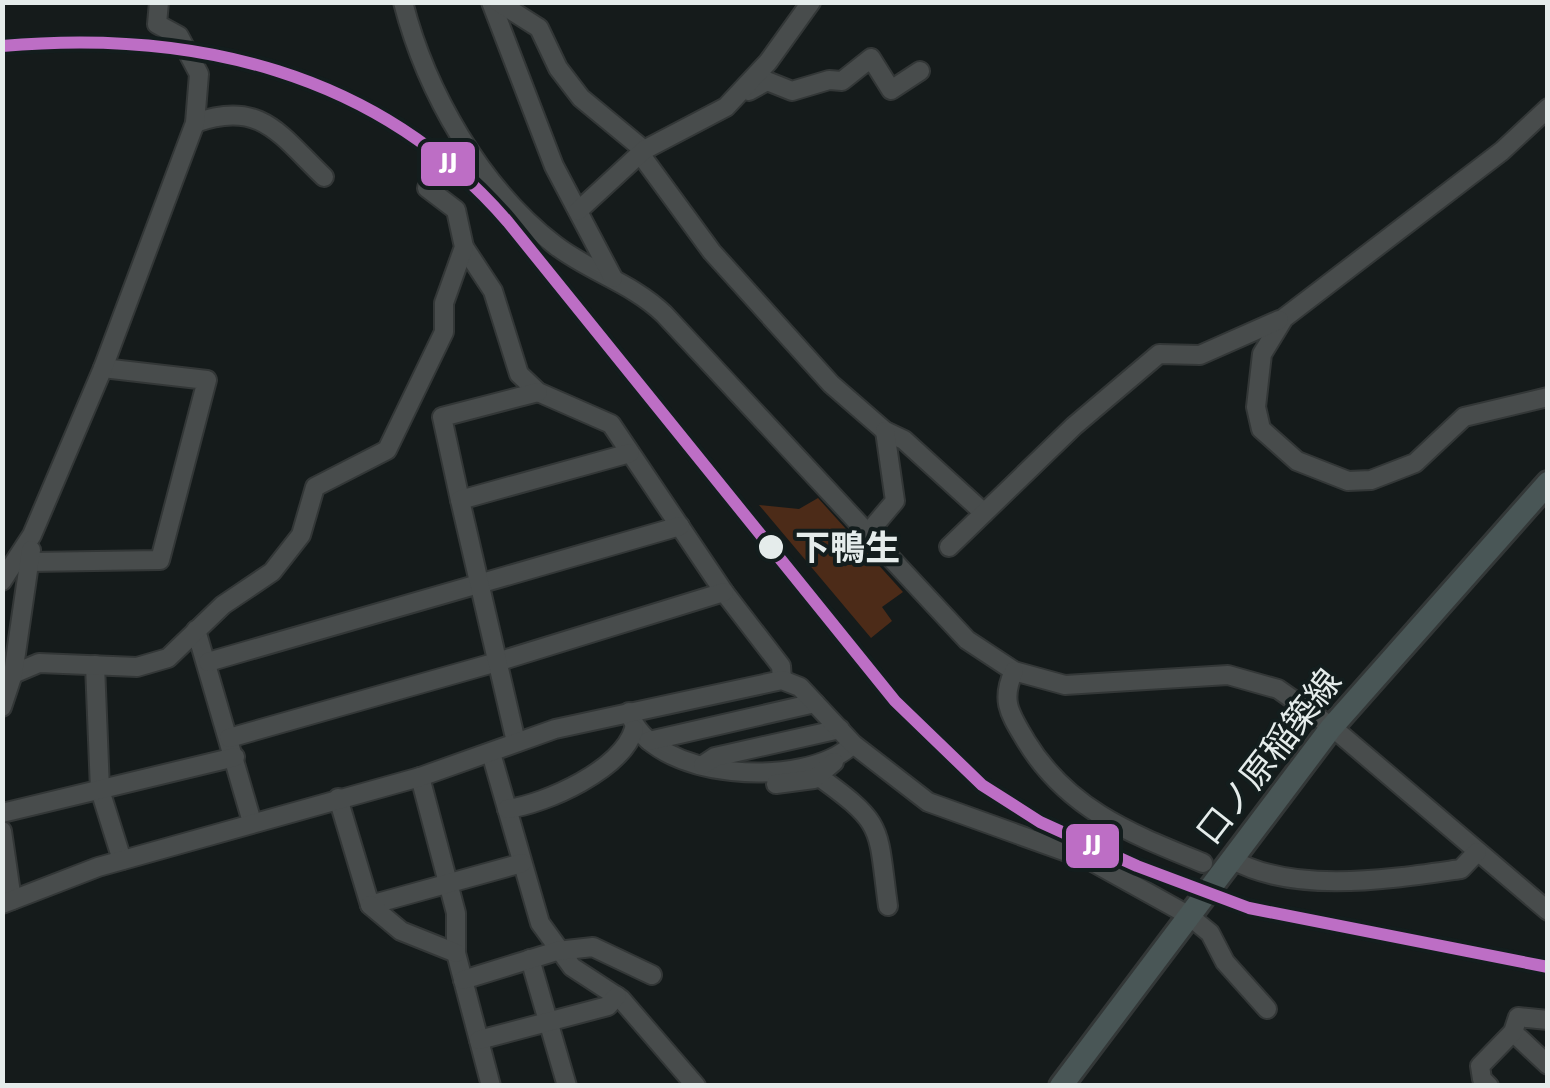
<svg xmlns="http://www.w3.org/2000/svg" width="1550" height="1088" font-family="'Asap Condensed','Noto Sans JP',sans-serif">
<rect width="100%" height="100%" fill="#151b1b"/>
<!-- green -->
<polygon fill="#4c2b18" points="818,498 903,592 882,607 892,621 871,638 759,505 799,509"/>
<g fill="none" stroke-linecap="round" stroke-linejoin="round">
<defs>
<g id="minor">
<path d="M403 2C426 92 481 188 555 245 590 272 632 283 664 314L967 640 1014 671 1065 685 1228 675 1278 689 1332 727 1548 911"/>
<polyline points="491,2 554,166 613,278"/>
<polyline points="498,2 539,28 558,68 581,98 644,150"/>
<polyline points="749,91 767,81 792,91 829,80 842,81 871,58 891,90 920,71"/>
<polyline points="1548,108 1502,151 1284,318 1262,354 1256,407 1261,429 1297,461 1348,481 1371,480 1415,463 1464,417 1548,397"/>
<path d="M195 123C261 99 280 135 324 177"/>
<polyline points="641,155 712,252 831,384 885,431 904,440 984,513"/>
<polyline points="578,211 644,150 726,107 768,62 811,2"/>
<polyline points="464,247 493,291 519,374 538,392 611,424 724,592 781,666 782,680"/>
<polyline points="460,500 442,417 538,392"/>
<polyline points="868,533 895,501 885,431"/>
<polyline points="949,547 1074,426 1159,354 1200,355 1279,320"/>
<polyline points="30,562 160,560 207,380 103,368"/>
<polyline points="2,581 32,535 103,368 195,123 199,74 179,36 157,24 159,2"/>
<polyline points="196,630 252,822"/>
<polyline points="208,662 680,526"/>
<polyline points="95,665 100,790 122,860"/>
<path d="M1014 671C1000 701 1010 714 1026 741 1068 810 1132 834 1203 863"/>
<polyline points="13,674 39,663 137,667 168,658 223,605 272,572 301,535 315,487 387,450 444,332 444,303 464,247 456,210 427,188"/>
<polyline points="2,707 13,674 31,550"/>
<path d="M629 712C651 781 806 790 853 744"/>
<polyline points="229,738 497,662 724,592"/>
<polyline points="649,741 815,703"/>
<polyline points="516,742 460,500 630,453"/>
<polyline points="491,753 540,923 572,967 621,999 696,1086"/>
<polyline points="703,765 715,757 840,729"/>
<path d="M818 776C886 825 877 826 888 906"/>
<polyline points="420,777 456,913 456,953 491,1086"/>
<polyline points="776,784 814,779 834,762"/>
<polyline points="338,798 370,905 522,863"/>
<path d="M507 809C546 804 623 769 634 729"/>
<polyline points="2,813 235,757"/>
<polyline points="2,831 12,900"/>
<path d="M1231 859C1295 895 1390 879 1461 869L1477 852"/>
<polyline points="2,904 98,867 420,777 555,729 782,680 800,687 853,744 928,802 1089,860 1188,915 1210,933 1225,962 1267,1009"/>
<polyline points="370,905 401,931 456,953"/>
<polyline points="530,959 567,1086"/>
<polyline points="463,980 557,951 593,947 652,975"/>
<polyline points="1513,1032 1548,1065"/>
<polyline points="479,1040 608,1006 617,996"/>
<polyline points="1489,1086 1482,1079 1480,1066 1513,1032 1518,1017 1548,1020"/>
</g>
<polyline id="major" points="1061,1086 1331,728 1548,483"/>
</defs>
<!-- minor casing -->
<use href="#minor" stroke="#333737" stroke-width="22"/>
<!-- major casing -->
<use href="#major" stroke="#333737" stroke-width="28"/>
<!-- minor -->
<use href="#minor" stroke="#484c4c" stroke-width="18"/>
<!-- major -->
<use href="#major" stroke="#495656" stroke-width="22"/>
<defs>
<path id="rail-1" d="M2 46C192 29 378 71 508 222L895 701 982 785 1040 822 1137 866 1249 908 1548 967"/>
</defs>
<!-- rail-1 casing -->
<use href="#rail-1" stroke="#131d1d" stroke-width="20"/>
<!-- rail-1 -->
<use href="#rail-1" stroke="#bd6ec5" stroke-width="12"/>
</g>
<!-- markers -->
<circle fill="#e5eceb" stroke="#131d1d" stroke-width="4" cx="771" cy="547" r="14"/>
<g text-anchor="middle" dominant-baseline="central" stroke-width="8" stroke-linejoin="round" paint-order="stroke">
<!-- stop labels -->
<g font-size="35" font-weight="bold" fill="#e5eceb" stroke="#131d1d" text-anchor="start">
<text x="795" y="547">下鴨生</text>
</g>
<!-- street labels -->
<g font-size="35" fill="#e5eceb" stroke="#131d1d">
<text transform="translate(1268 756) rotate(-52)">口ノ原稲築線</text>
</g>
</g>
<g stroke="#131d1d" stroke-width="4">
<rect x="419" y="140" width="58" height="48" rx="10" fill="#bd6ec5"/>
<rect x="1064" y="822" width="57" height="48" rx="10" fill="#bd6ec5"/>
</g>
<g font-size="28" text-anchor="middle" font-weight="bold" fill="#fff">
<text x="448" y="173">JJ</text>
<text x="1092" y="855">JJ</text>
</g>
<!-- border -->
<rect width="1550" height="1088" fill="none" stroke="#e5eceb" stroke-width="10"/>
</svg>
